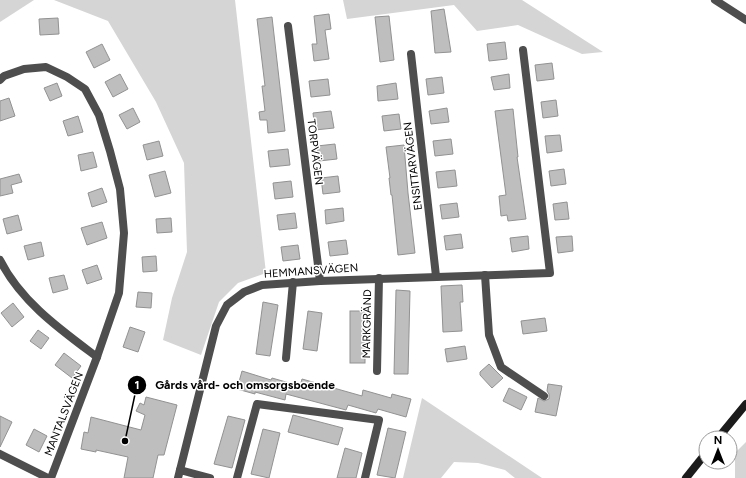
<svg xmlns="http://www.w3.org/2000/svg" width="746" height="478" font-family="Figtree,sans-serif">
<rect width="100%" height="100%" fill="#fff"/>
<!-- green -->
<g fill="#d5d5d5">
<polygon points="0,0 34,0 0,22"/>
<polygon points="54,0 235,0 266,273 238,283 219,302 201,355 163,340 172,298 187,252 184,163 156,102 108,21"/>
<polygon points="343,0 522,0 603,52 582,54 518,25 477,31 454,5 347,19"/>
<polygon points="422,398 542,478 515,478 505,470 478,463 454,462 441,478 403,478"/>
<polygon points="746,442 746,478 735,478 735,453"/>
</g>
<!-- building -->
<g fill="#bebebe" stroke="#929292">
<polygon points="444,9 451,52 435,53 431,11"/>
<polygon points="329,14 331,29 325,30 329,59 314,61 312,44 317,44 314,16"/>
<polygon points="389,16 394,60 380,62 375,17"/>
<polygon points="272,17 285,131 268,133 267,120 260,120 259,112 265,111 262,86 265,86 257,19"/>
<polygon points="58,18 59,34 40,35 39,19"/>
<polygon points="505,42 507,59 489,61 487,44"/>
<polygon points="102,44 110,60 94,68 86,52"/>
<polygon points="552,63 554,79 537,81 535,65"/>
<polygon points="120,74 128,89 113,97 105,82"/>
<polygon points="509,74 510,88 494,90 491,77"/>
<polygon points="442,77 444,93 428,95 426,79"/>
<polygon points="328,79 330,95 311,97 309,81"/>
<polygon points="57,83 62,96 50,101 44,88"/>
<polygon points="396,83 398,99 378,101 377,86"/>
<polygon points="9,98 15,116 0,121 0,101"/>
<polygon points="556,100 558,116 543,118 541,102"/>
<polygon points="133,108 140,122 127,129 119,115"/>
<polygon points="447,108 449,122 431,124 429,111"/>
<polygon points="513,109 518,157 517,157 526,219 508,221 507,215 501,216 499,196 506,195 495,111"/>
<polygon points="331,111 334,128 315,130 313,113"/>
<polygon points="399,114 401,129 384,131 382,116"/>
<polygon points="78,116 83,132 68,136 63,121"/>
<polygon points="560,135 562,151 547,153 545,136"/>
<polygon points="451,139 453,154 435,156 433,141"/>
<polygon points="159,141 163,156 147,160 143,145"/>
<polygon points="335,144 337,159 319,161 317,146"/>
<polygon points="404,145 408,193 415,253 398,255 392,195 391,195 389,178 390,178 386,147"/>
<polygon points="288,149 290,165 270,167 268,151"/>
<polygon points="93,152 97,167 81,171 78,155"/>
<polygon points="564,169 566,184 551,186 549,171"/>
<polygon points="455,170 457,186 438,188 436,172"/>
<polygon points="165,171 171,193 155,197 149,175"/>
<polygon points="19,174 22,182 11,185 13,193 0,196 0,179"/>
<polygon points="338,176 340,192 323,194 321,178"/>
<polygon points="291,181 293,197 275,199 273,183"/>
<polygon points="102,188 107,202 92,207 88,193"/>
<polygon points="567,202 569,219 555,220 553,204"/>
<polygon points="457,203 459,217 442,219 440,205"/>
<polygon points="343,208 344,221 326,224 325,210"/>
<polygon points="295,213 297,228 279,230 277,215"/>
<polygon points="18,215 22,230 7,234 3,219"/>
<polygon points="171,218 172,232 157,233 156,219"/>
<polygon points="102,222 107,238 87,245 81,228"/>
<polygon points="461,234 463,248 446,250 444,236"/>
<polygon points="528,236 529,249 512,252 510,238"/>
<polygon points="572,236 573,251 558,253 556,237"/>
<polygon points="346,240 348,254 330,256 328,242"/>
<polygon points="41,242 44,256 28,260 24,246"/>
<polygon points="298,245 300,259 283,261 281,247"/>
<polygon points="156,256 157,271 143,272 142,257"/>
<polygon points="97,265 102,279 87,284 82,270"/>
<polygon points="64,275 68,289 53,293 49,278"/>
<polygon points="462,285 463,302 460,302 462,331 443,332 441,286"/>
<polygon points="396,290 410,291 408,374 394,374"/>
<polygon points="138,292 152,293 151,308 136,307"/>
<polygon points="263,302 278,305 270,356 256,354"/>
<polygon points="13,303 24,317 12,327 1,313"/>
<polygon points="308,311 322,313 317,351 303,349"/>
<rect x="350" y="311" width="15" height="52"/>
<polygon points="545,318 547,331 523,334 521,321"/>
<polygon points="130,327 145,332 138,352 123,347"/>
<polygon points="38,330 49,338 41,349 30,341"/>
<polygon points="465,346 467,359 447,362 445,349"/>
<polygon points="64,353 81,366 72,378 55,365"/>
<polygon points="489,364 503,378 492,388 480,375 480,372"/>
<polygon points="242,371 271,380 272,378 300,386 302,379 362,396 363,390 391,398 392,394 411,399 406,417 378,409 376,413 348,405 346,410 286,394 285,400 255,392 255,394 237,389"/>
<polygon points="548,384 562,386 556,416 535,412 538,398 544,401 549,399 549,394 547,391"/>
<polygon points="509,388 527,397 521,410 503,401"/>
<polygon points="146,397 177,405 164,455 158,455 153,478 124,478 128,457 96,450 96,452 81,449 84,432 88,433 91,417 141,430 145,415 136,411 140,403 144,405"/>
<polygon points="293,415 343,428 338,445 288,432"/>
<polygon points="0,416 12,422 0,447"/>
<polygon points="228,416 245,420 232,468 214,464"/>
<polygon points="388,428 406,432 395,478 377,475"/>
<polygon points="34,429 47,436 39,452 26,445"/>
<polygon points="263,429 280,433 269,478 251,474"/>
<polygon points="345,448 362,453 356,478 337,478"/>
</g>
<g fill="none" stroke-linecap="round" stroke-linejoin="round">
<!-- minor -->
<g stroke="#4e4e4e" stroke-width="8">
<polyline points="288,26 320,281"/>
<polyline points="411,54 436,276"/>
<polyline points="0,80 4,76 24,69 46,67 67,77 85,89 99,115 110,151 120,189 124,233 119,293 97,357 51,478"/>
<path d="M0 260C21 302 61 330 97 357"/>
<polyline points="485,275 489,335 501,367 544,396"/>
<polyline points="286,358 293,282"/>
<polyline points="377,371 379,278"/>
<polyline points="0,454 48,478"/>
<polyline points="180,470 210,478"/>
<polyline points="178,478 216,326 227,305 244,292 262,285 320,281 550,273 523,50"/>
<polyline points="237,478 257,404 379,420 365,478"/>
</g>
<!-- tertiary -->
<polyline stroke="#4e4e4e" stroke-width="8" points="715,0 746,20"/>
<!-- secondary -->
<g stroke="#1b1b1b" stroke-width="8">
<polyline points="718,438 746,404"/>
<polyline points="686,478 706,453"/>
</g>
</g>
<g text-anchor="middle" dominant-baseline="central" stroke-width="3" stroke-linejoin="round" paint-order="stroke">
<!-- street labels -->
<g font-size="11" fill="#000" stroke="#fff">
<text transform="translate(315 152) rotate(83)">TORPVÄGEN</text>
<text transform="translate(413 166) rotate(-97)">ENSITTARVÄGEN</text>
<text transform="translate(311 271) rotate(-4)">HEMMANSVÄGEN</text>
<text transform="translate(367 324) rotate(-89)">MARKGRÄND</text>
<text transform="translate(64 414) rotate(-69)">MANTALSVÄGEN</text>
</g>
</g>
<!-- callouts -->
<path fill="none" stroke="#000" stroke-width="1.5" d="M125 441L137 385"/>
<g fill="#000" stroke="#fff" stroke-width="1.5">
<circle cx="125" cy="441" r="4"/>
<circle cx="137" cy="385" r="10"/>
</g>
<g font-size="12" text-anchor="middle" font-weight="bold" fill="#fff">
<text x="137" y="389">1</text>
</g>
<g font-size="12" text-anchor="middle" font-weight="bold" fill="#000" stroke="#fff" stroke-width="3" stroke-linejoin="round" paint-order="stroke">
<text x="245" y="389">Gårds vård- och omsorgsboende</text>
</g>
<!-- north arrow -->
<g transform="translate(718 450)"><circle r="19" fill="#ffffff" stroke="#999999"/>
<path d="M0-3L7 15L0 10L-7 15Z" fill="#000000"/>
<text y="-6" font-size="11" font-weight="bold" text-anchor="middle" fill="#000000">N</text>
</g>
</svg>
